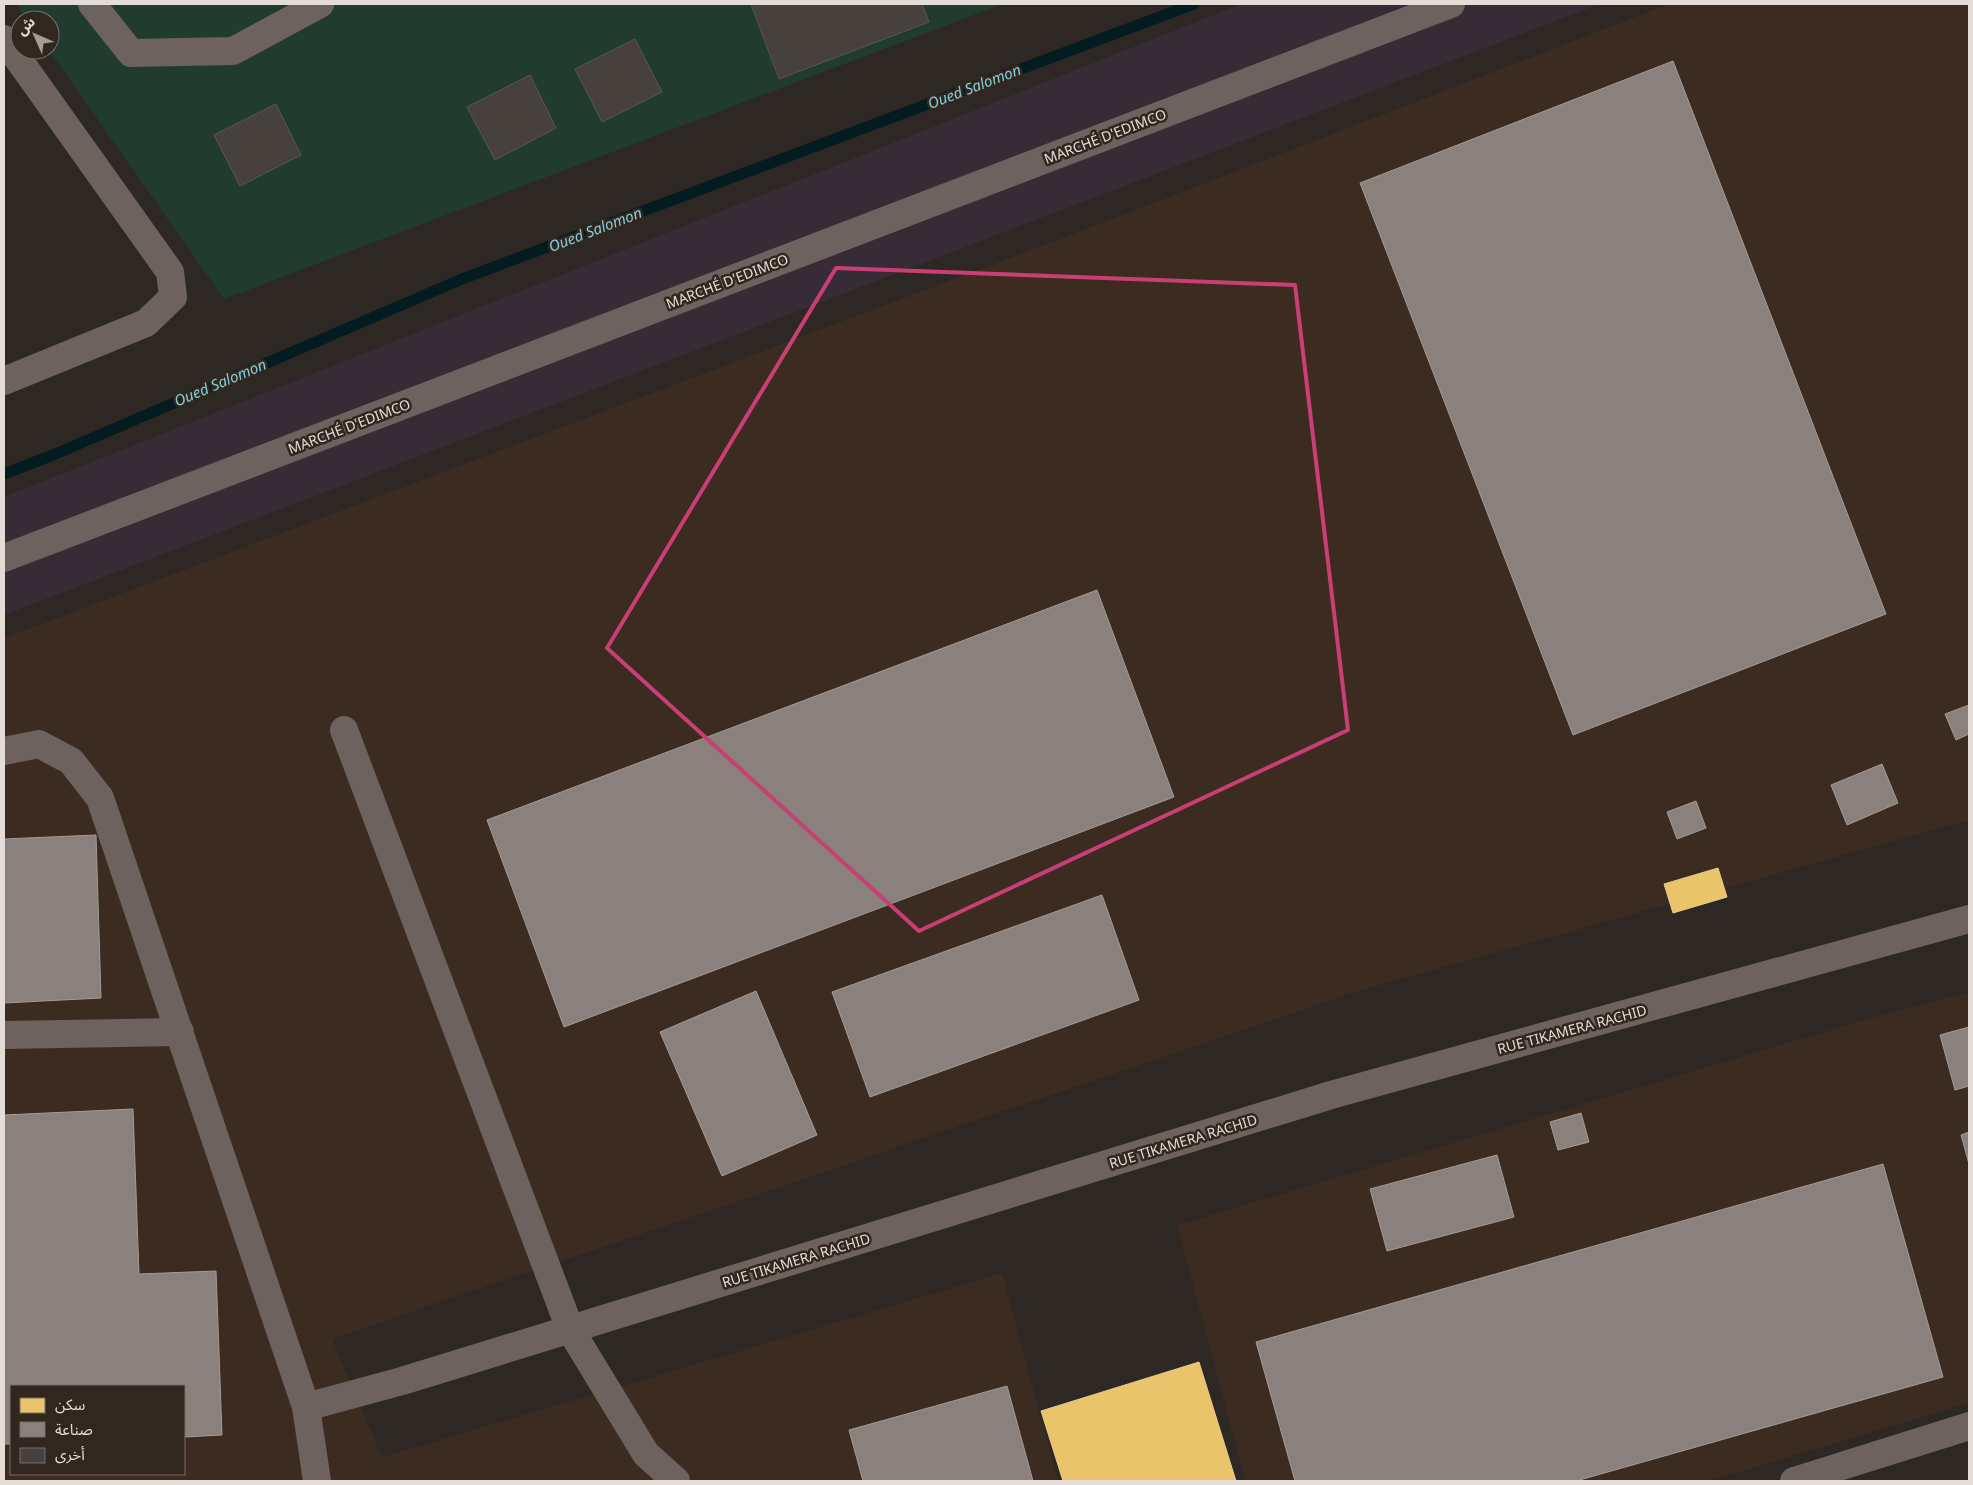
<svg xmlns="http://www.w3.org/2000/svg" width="1973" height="1485" font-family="'Noto Sans','Noto Sans Arabic',sans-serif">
<rect width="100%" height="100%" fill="#2d2823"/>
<!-- commercial -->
<polygon fill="#372b36" points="1241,4 1600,4 4,615 4,497"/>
<!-- built -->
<g fill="#3b2b20" fill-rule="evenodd">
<path d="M1669 4H1969V820L1355 992 332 1339 382 1457 1002 1273 1058 1481H4V638L1065 237ZM11 1386H184V1474H11Z"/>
<polygon points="1969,992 1969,1403 1709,1481 1245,1481 1177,1225 1891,1012"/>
</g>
<!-- green -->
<polygon fill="#213c2f" points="16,4 1003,4 224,299 49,50 50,50 50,20 27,20"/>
<!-- homes -->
<g fill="#e9c46a" stroke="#e8cb8b">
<polygon points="1718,868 1727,897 1673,913 1664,884"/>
<polygon points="1199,1362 1236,1481 1063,1481 1041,1411"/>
</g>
<!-- industry -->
<g fill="#8a817c" stroke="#a59c97">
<polygon points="1673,61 1886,614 1573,735 1360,183"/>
<polygon points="1097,590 1174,797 564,1027 487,820"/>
<polygon points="1969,705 1969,734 1956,740 1945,714"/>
<polygon points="1882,764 1898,803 1847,825 1831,785"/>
<polygon points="1696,801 1706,828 1677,839 1667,812"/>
<polygon points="96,835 101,998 4,1003 4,839"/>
<polygon points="1102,895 1139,1000 870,1097 832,992"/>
<polygon points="756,991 817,1135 722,1176 660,1032"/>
<polygon points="1969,1027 1969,1086 1955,1090 1940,1035"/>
<polygon points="133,1109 139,1274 216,1271 222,1435 184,1437 184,1386 11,1386 11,1444 4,1444 4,1115"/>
<polygon points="1581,1113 1589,1142 1558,1150 1550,1122"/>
<polygon points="1969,1132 1969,1164 1961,1135"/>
<polygon points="1497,1155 1514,1217 1387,1251 1370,1189"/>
<polygon points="1883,1164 1943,1377 1576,1481 1295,1481 1256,1342"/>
<polygon points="1007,1386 1033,1481 863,1481 849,1430"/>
</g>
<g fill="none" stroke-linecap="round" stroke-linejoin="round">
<!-- stream -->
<polyline stroke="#041b1f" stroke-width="11" points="4,474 53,455 462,279 1194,4"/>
</g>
<!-- building -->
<g fill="#47413e" stroke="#5b5552">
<polygon points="751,4 922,4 929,22 779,79"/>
<polygon points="635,39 662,92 602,122 575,69"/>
<polygon points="530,75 556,128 495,160 467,107"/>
<polygon points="276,104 301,155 240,186 214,135"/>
</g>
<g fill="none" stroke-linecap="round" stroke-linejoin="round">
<!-- minor -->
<g stroke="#6d625d" stroke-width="28">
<polyline points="92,4 131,53 233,51 320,4"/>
<polyline points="4,39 170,272 173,297 146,323 4,381"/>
<polyline points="4,558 1451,4"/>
<polyline points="344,730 570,1329 646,1454 676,1481"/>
<polyline points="4,751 39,744 71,761 100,798 306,1407 317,1481"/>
<polyline points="4,1035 180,1032"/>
<polyline points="306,1407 402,1381 1331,1095 1969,919"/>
<polyline points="1794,1481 1969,1426"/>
</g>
</g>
<!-- marked area -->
<path fill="none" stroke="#c93f74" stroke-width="4" stroke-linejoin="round" d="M836 268 1295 285 1348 730 919 931 607 648Z"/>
<g text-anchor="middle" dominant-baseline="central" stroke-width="5" stroke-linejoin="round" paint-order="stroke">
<!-- street labels -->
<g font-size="14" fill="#e4dcd7" stroke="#32271e">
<text transform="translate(1105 136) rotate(-21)">MARCHÉ D'EDIMCO</text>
<text transform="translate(727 281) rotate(-21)">MARCHÉ D'EDIMCO</text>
<text transform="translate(349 426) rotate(-21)">MARCHÉ D'EDIMCO</text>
<text transform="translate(1572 1029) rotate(-15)">RUE TIKAMERA RACHID</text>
<text transform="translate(1183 1141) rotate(-17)">RUE TIKAMERA RACHID</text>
<text transform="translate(796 1260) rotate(-17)">RUE TIKAMERA RACHID</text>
</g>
<!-- water labels -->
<g font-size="15" font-style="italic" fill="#82cedc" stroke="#32271e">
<text transform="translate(974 86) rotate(-21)">Oued Salomon</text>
<text transform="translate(595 229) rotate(-21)">Oued Salomon</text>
<text transform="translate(220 382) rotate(-23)">Oued Salomon</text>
</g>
</g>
<!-- border -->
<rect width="1973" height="1485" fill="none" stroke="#e4dcd7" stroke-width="10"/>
<!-- legend -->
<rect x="10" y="1385" width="175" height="90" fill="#32271e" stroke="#796f68"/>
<rect x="20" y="1398" width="25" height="15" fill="#e9c46a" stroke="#796f68"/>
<text x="55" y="1410" font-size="15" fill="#e4dcd7">سكن</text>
<rect x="20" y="1422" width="25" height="15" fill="#8a817c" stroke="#796f68"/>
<text x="55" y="1435" font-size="15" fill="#e4dcd7">صناعة</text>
<rect x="20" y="1448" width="25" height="15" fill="#47413e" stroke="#796f68"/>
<text x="55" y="1460" font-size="15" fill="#e4dcd7">أخرى</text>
<!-- north arrow -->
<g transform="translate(35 35) rotate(315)"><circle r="24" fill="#32271e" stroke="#796f68"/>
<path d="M0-4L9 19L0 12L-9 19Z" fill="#a49d98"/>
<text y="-8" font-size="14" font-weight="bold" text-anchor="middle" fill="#e4dcd7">ش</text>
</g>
</svg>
